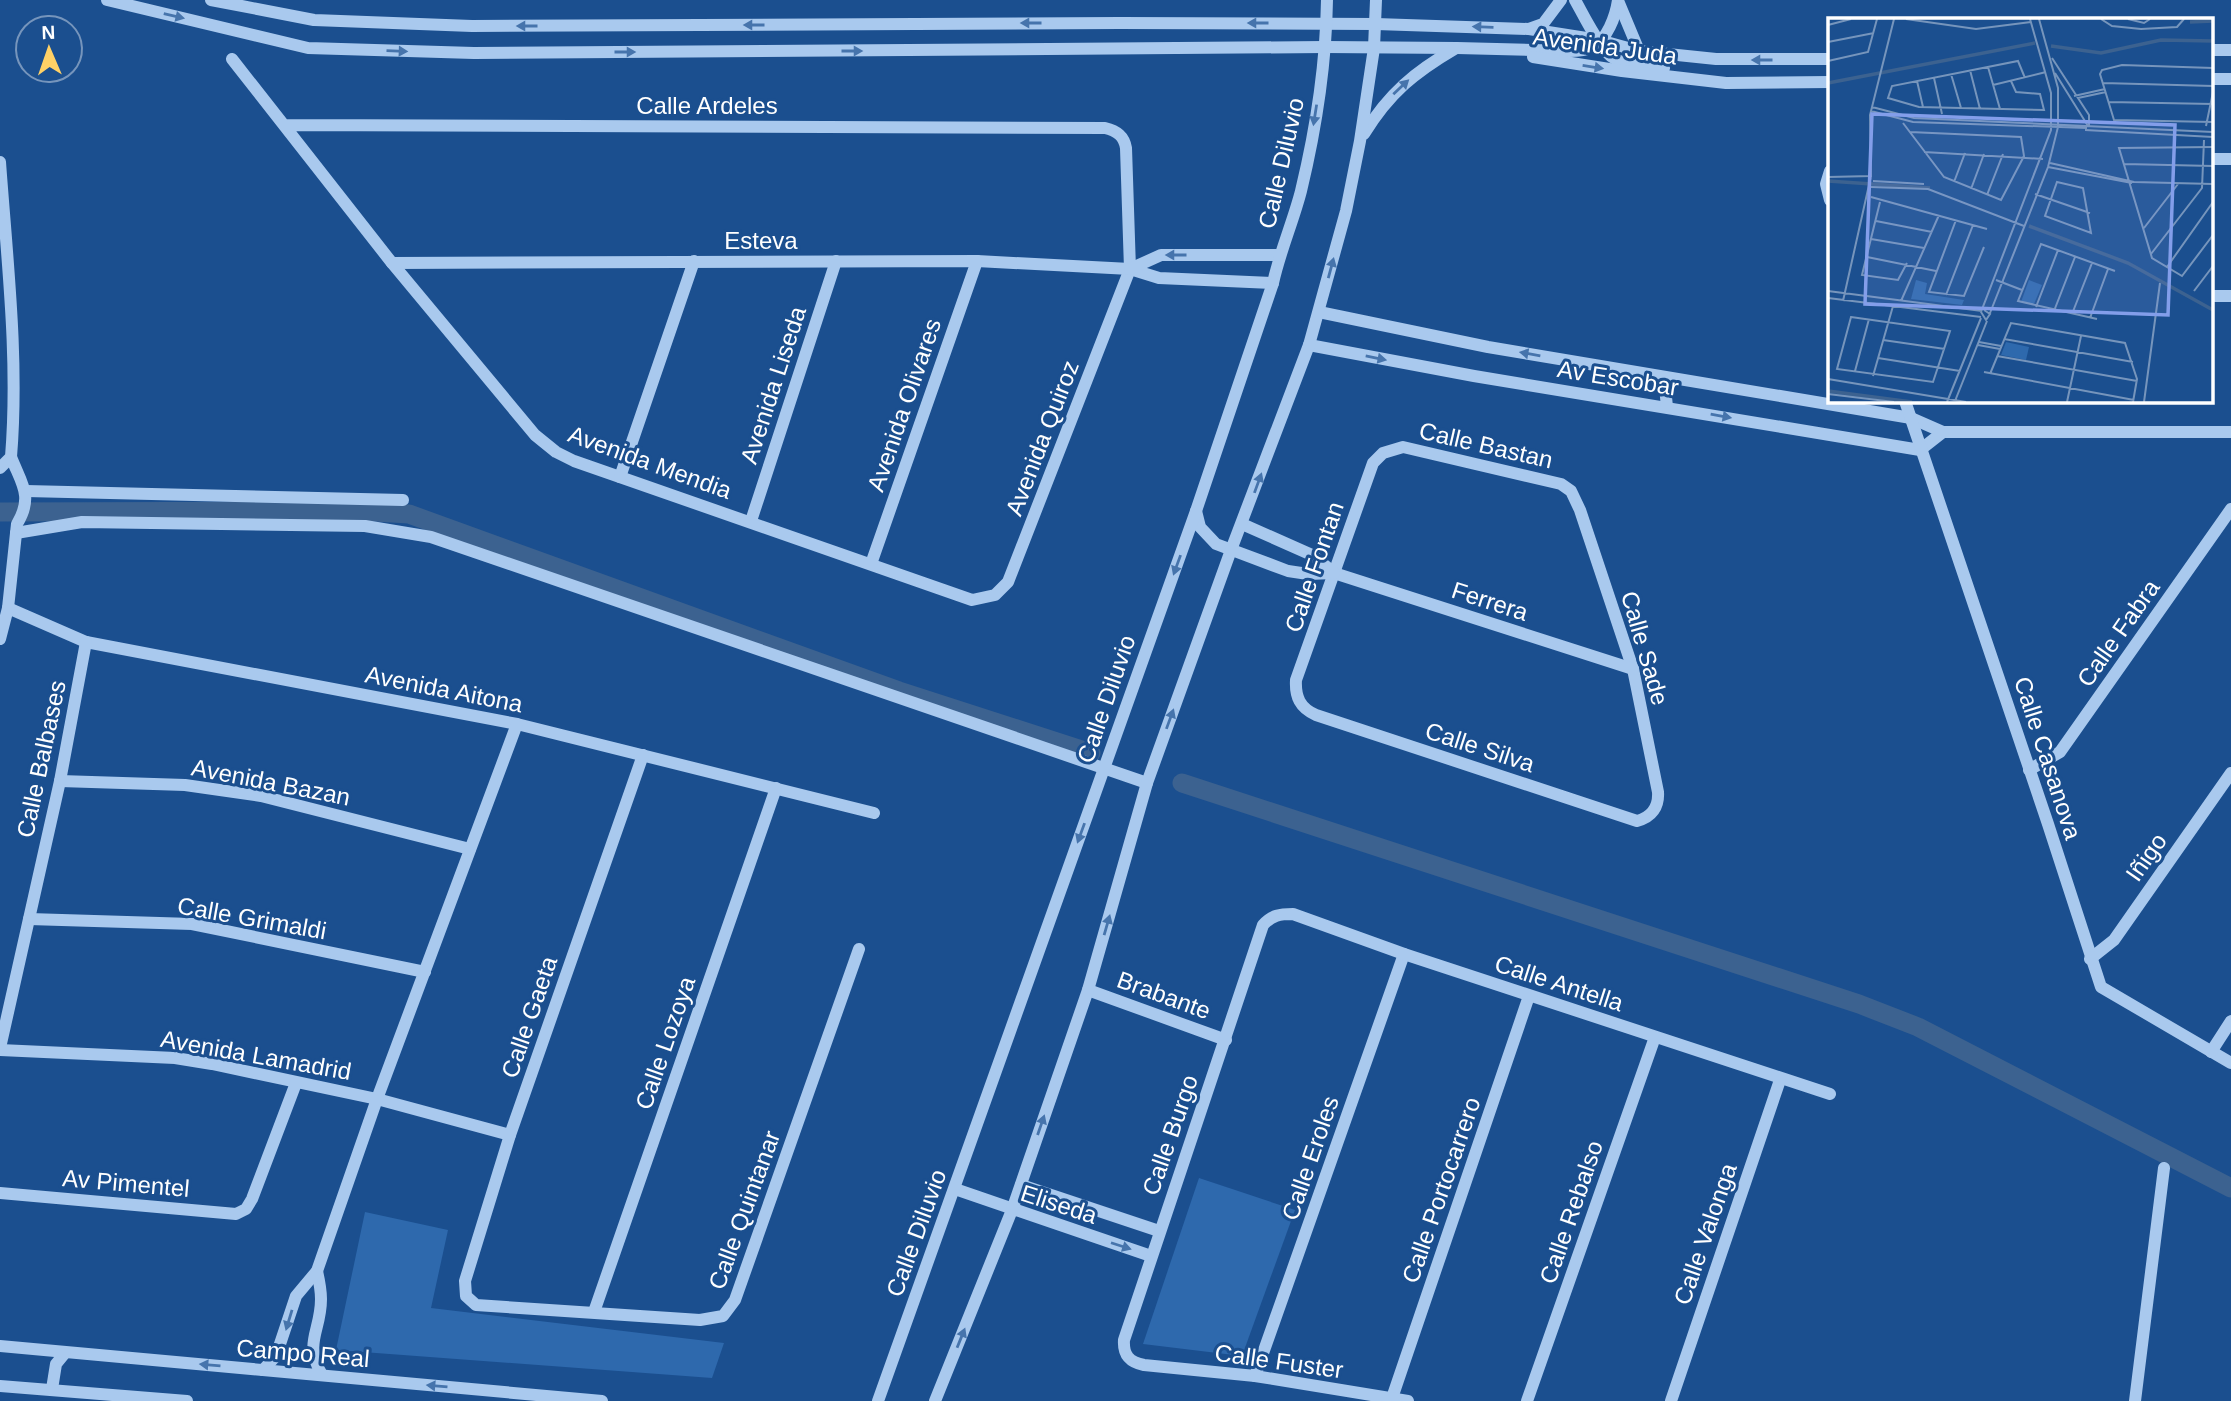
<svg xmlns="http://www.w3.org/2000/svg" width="2231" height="1401" font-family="Arial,sans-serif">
<rect width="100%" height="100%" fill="#1b4f8f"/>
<!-- green -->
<g fill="#2e69ad">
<polygon points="1199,1178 1295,1210 1242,1356 1143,1344"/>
<polygon points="365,1212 448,1230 431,1308 724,1343 712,1378 336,1350"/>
</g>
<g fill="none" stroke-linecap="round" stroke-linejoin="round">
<!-- canal -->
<g stroke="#3c6290" stroke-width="19">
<polyline points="0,512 358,511 409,514 899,691 1091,753"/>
<polyline points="1182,783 1859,1004 1918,1027 2231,1188"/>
</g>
<!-- minor -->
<g stroke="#a9c9ee" stroke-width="12">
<path d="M107 0 308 48 474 53 1325 47 1457 48 1569 51C1576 51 1585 51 1591 48 1607 41 1616 15 1618 0"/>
<polyline points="211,0 314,20 472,26 1120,23 1376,24 1529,29 1599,40 1639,51 1716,59 1830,59"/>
<path d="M1575 0C1583 14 1601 52 1615 59 1629 66 1648 66 1664 68"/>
<polyline points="1619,3 1639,51"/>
<polyline points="1529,29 1543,24 1561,0"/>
<polyline points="2212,50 2231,50"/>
<polyline points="1533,57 1622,71 1726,83 1830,82"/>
<path d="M232 59 392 263 535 435 556 452 574 461 972 600 995 595 1008 582 1130 269 1126 148C1124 136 1117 131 1105 128L285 125"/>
<polyline points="2212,79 2231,79"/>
<path d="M1364 134C1389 93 1415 72 1456 48"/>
<polyline points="2212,159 2231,159"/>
<path d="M0 162C7 260 19 359 11 457L0 468"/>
<polyline points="1830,171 1826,184 1830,200"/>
<polyline points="392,263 977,261 1130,269 1159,278 1273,283"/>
<polyline points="1130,269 1161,255 1280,255"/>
<polyline points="2212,296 2231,296"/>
<polyline points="1319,312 1488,347 1911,418 1943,432 2231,432"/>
<polyline points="1309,345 1474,376 1920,450 1943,432"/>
<polyline points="1664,377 1667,407"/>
<polyline points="1905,401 2048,824 2101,987 2231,1063"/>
<path d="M1403 447 1561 484 1571 491 1580 510 1633 669 1658 792C1659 807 1652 817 1637 821L1316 715C1300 708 1295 697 1296 680L1373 463 1383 453Z"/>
<polyline points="620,477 694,261"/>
<polyline points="26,491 403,500"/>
<polyline points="1196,511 1200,527 1216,544 1288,571 1308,574 1334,573 1633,669"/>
<polyline points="751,521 836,261"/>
<polyline points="1242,524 1312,555 1334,573"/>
<polyline points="16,533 82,522 365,526 431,537 1147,783"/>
<polyline points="871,564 977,261"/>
<polyline points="8,608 86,642 517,724 874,813"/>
<path d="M0 639 8 608 17 524C34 496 21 483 11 457"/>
<polyline points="643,755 510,1135 465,1281 466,1296 476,1305 700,1320 723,1316 735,1300 859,949"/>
<polyline points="2029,770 2060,752 2231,509"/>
<polyline points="60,781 185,785 261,796 470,849"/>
<polyline points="29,919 192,924 425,972"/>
<polyline points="2090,959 2114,940 2231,773"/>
<polyline points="1088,990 1226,1040"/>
<polyline points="0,1048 60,781 86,642"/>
<polyline points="0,1050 175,1058 212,1064 377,1099 510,1135"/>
<polyline points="2211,1052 2231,1021"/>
<polyline points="1021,1185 1159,1231"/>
<polyline points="955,1189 1151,1256"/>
<polyline points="0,1193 236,1214 246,1209 252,1199 296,1083"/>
<path d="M317 1271C319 1280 321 1290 321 1299 321 1332 303 1342 322 1375"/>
<polyline points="594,1312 776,788"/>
<polyline points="0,1346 602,1401"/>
<polyline points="263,1370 276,1356 296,1296 317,1271 377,1099 517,724"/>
<polyline points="1255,1376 1404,954"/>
<polyline points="0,1386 187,1401"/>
<polyline points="52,1389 56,1364 65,1353"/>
<polyline points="1392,1398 1529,996"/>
<path d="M878 1401 1196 511 1273 283C1280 251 1293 222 1301 191 1316 129 1326 64 1327 0"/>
<polyline points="935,1401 1012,1210 1088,990 1147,783 1231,550 1309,345 1346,211 1360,141 1374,48 1376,0"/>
<path d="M1408 1401 1255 1376 1144 1365C1129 1362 1123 1355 1124 1340L1263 925C1272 915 1280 914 1293 914L1404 954 1830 1094"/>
<polyline points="1527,1401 1655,1037"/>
<polyline points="1671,1401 1780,1080"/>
<polyline points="2135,1401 2164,1168"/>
</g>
</g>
<!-- one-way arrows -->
<defs><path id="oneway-solid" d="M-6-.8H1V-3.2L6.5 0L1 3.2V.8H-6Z" transform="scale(1.75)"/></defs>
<g fill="#4674ac">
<use href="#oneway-solid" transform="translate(174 16) rotate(13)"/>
<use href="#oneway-solid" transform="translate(1031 23) rotate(180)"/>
<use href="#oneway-solid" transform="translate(1258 23) rotate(-180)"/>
<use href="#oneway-solid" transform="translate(754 25) rotate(180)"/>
<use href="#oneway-solid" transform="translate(527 26) rotate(180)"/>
<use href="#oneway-solid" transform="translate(1483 27) rotate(-178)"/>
<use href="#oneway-solid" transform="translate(397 51) rotate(2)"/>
<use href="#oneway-solid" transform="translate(852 51)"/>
<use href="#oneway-solid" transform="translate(625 52)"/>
<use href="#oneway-solid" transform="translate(1762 60) rotate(-180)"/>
<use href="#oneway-solid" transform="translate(1593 67) rotate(9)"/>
<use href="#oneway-solid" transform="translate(1401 87) rotate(-43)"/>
<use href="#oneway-solid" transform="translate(1315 115) rotate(99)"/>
<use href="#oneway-solid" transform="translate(1176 255) rotate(180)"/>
<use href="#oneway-solid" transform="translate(1331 268) rotate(-75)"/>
<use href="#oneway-solid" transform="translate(1530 354) rotate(-170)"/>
<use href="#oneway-solid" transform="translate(1376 358) rotate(11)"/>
<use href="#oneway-solid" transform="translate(1721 416) rotate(10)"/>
<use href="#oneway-solid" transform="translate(1258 483) rotate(-70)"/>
<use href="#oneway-solid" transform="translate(1177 565) rotate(110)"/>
<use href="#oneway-solid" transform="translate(1170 719) rotate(-70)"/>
<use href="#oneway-solid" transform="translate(1081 833) rotate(110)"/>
<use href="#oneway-solid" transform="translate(1107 925) rotate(-74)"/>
<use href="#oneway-solid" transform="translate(1041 1125) rotate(-71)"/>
<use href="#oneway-solid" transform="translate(1121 1246) rotate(18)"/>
<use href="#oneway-solid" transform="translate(289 1320) rotate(107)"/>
<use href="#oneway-solid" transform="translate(961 1338) rotate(-68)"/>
<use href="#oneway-solid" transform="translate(210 1365) rotate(-175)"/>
<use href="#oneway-solid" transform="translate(437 1386) rotate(-175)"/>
</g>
<g text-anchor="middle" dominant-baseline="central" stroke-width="6" stroke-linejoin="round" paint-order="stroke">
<!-- street labels -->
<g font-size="24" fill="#fff" stroke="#1b4f8f">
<text transform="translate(1605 46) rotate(8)">Avenida Juda</text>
<text x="707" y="105">Calle Ardeles</text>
<text transform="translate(1281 163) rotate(-77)">Calle Diluvio</text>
<text x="761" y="240">Esteva</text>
<text transform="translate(1618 378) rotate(9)">Av Escobar</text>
<text transform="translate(773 385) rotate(-72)">Avenida Liseda</text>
<text transform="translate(904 405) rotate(-71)">Avenida Olivares</text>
<text transform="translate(1042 438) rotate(-69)">Avenida Quiroz</text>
<text transform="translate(1486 445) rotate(13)">Calle Bastan</text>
<text transform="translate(650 462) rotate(20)">Avenida Mendia</text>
<text transform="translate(1314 567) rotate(-71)">Calle Fontan</text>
<text transform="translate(1490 601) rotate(18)">Ferrera</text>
<text transform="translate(2118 633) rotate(-55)">Calle Fabra</text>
<text transform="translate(1645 648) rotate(74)">Calle Sade</text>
<text transform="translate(444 689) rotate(11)">Avenida Aitona</text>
<text transform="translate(1106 699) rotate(-71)">Calle Diluvio</text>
<text transform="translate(1480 747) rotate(18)">Calle Silva</text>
<text transform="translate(2048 758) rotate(72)">Calle Casanova</text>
<text transform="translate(41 759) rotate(-78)">Calle Balbases</text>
<text transform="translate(271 782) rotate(11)">Avenida Bazan</text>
<text transform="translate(2146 857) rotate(-55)">Iñigo</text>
<text transform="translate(252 918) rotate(10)">Calle Grimaldi</text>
<text transform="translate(1559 983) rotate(18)">Calle Antella</text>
<text transform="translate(1164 995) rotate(20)">Brabante</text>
<text transform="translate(529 1017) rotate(-71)">Calle Gaeta</text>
<text transform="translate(665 1043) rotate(-71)">Calle Lozoya</text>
<text transform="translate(256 1055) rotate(10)">Avenida Lamadrid</text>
<text transform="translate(1170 1135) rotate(-71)">Calle Burgo</text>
<text transform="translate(1310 1158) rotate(-71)">Calle Eroles</text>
<text transform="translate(126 1183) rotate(5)">Av Pimentel</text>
<text transform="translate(1441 1190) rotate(-71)">Calle Portocarrero</text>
<text transform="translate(1059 1204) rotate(18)">Eliseda</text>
<text transform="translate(744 1210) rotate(-70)">Calle Quintanar</text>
<text transform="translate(1571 1212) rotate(-71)">Calle Rebalso</text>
<text transform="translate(916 1233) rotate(-70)">Calle Diluvio</text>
<text transform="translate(1705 1234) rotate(-71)">Calle Valonga</text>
<text transform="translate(303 1353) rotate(5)">Campo Real</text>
<text transform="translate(1279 1361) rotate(8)">Calle Fuster</text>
</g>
</g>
<!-- overview -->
<g transform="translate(1828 18)">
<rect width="385" height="385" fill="#1b4f8f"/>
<path d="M88 262 99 265 97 276 136 282 134 287 83 281ZM201 262 214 267 206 286 193 284ZM178 324 201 329 198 342 173 337Z" fill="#2e69ad"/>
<path fill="none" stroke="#3c6290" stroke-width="3.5" d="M362 4 385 3M223 28 273 35 333 22 385 23M0 65 207 25M0 163 102 170M201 208 300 245 385 292M0 373 84 384"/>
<path fill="none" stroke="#7695bc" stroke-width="2" d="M78 1 148 11 203 4M273 1 284 8 313 11 349 9 356 1M300 1 316 5 322 1M0 7 23 1M0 24 46 15M224 40 261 97V109M0 43 40 34 49 1M160 49 172 91M385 50 294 47 274 52 272 56 286 102 385 104M142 52 152 91M227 55 260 108M123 56 133 90M106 60 114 96M89 63 95 89M183 63 188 74 212 76 216 92 91 89 60 80 64 68 190 43 197 60M275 65 385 68M165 67 218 54M246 78 277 71M250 80 278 74M281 84 385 86M44 89 86 100 385 114M43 93 85 104 259 110M75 105 116 159 173 182 196 138 193 119 82 114M378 108 385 74M257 112 385 119M385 129 291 130 324 240 354 258 385 217M96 134 215 141M222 145 306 164 385 166M296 146 385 148M220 149 304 165M0 159 43 158 42 97 66 1M45 163 96 166M126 164 137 135M229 164 255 170 263 215 217 198ZM43 169 100 171 196 208M143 171 156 136M207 176 262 195M159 177 175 136M43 179 159 211M52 184 34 257 70 262 79 245M128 202 101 274 136 278 156 229M48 203 104 214M316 210 350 166M43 221 96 230M323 236 374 170 376 122M39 239 108 253M339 249 385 184M168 262 194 272M0 273 154 293M366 273 385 248M118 277 145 207M0 280 153 299M15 283 43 158M73 283 111 197M208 289 230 232M156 292 162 296 158 302 153 294 223 112V75L202 1M226 293 247 239M162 295 220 149 230 109V70L211 1M244 296 264 245M23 299 122 313 105 364 9 351ZM262 300 280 251M269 301 190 283 213 226 287 253M176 321 305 344M55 322 117 331M151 324 173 328M150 327 172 331M169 338 309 363M50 340 132 353M27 353 41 301M156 354 306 382M162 356 183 305 297 325 309 361 305 384M45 358 65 288M0 361 138 384M0 376 66 384M127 383 159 303M119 384 153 300M239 384 253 318M316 384 332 265"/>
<path fill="#839eea" fill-opacity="0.15" stroke="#839eea" stroke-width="3.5" d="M44 96 347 107 340 297 37 286Z"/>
<rect width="385" height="385" fill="none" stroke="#fff" stroke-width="3.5"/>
</g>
<!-- north arrow -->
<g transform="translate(49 49) rotate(358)"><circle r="33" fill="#1b4f8f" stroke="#7695bc" stroke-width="2"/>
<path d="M0-5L12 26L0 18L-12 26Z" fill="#ffd166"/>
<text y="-10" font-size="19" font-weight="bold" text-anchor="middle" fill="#ffffff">N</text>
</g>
</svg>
